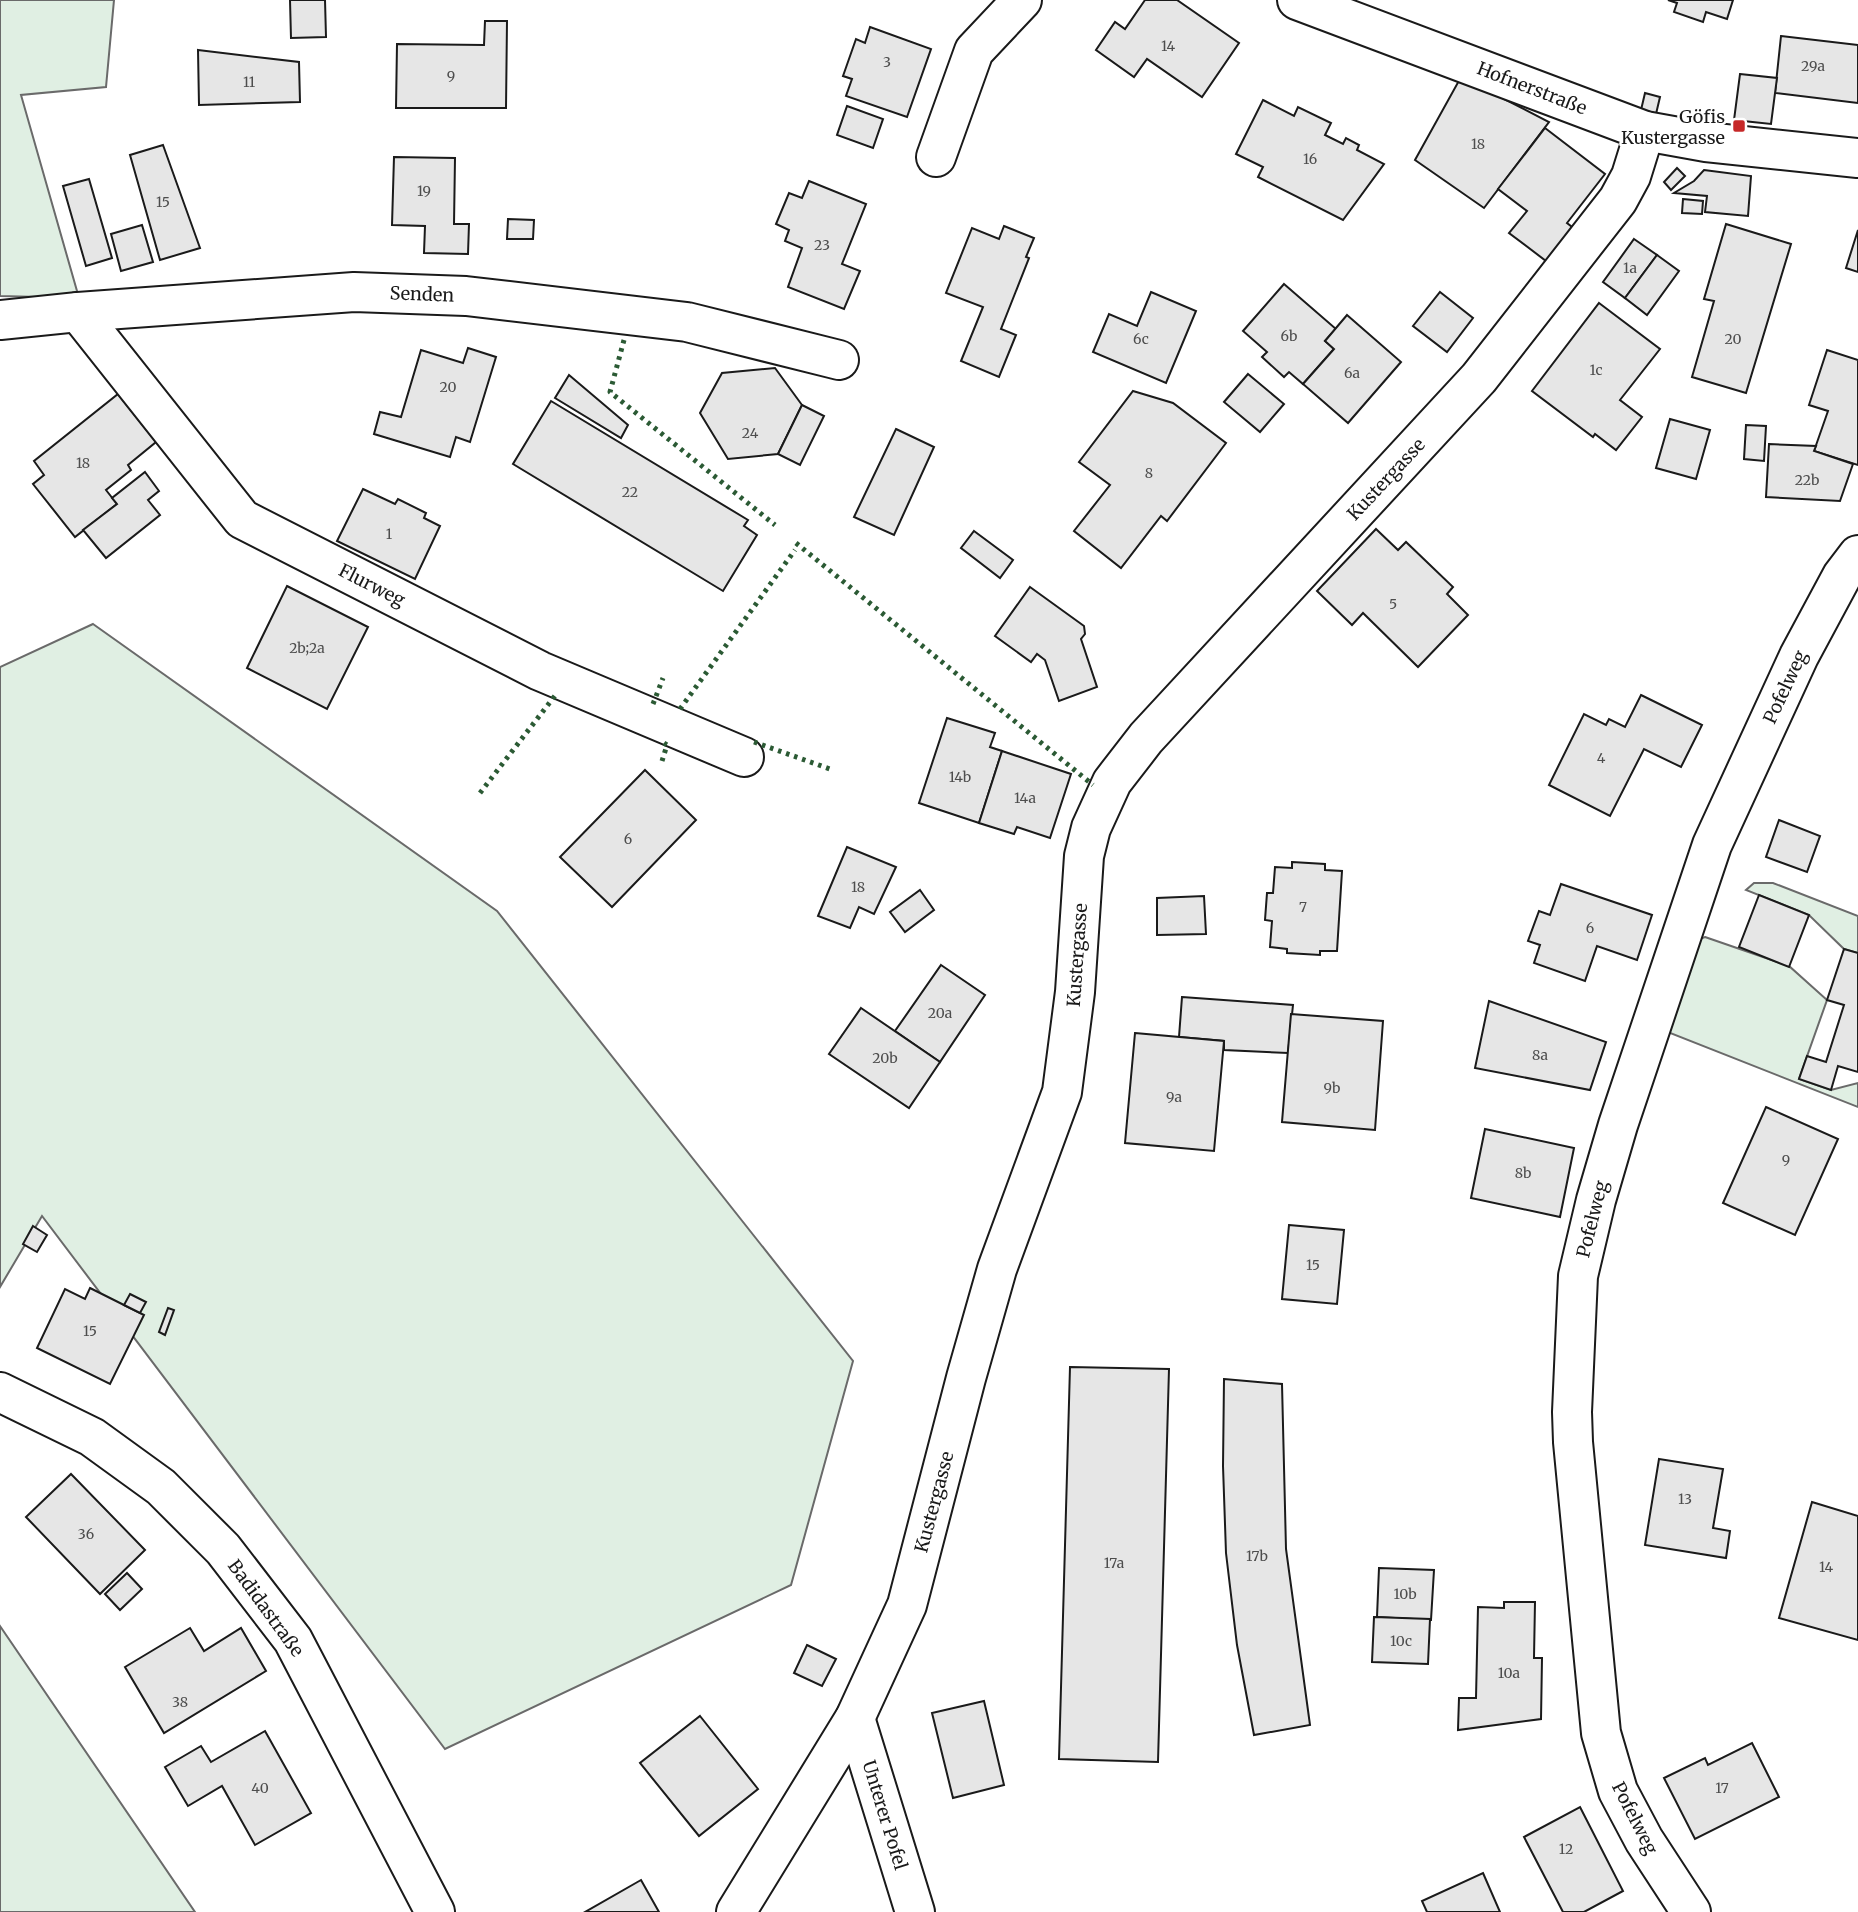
<svg xmlns="http://www.w3.org/2000/svg" width="1858" height="1912" font-family="Merriweather,serif">
<rect width="100%" height="100%" fill="#fff"/>
<!-- green -->
<g fill="#e0efe3" stroke="#6a6a6a" stroke-width="2">
<polygon points="0,0 114,0 106,87 21,95 79,298 0,296"/>
<polygon points="93,624 497,911 853,1361 791,1585 445,1749 42,1216 0,1287 0,667"/>
<polygon points="1754,883 1773,883 1858,916 1858,953 1844,949 1809,915 1746,890"/>
<polygon points="1705,937 1789,966 1827,1000 1799,1079 1831,1090 1858,1083 1858,1107 1665,1031 1697,940"/>
<polygon points="0,1626 195,1912 0,1912"/>
</g>
<!-- building -->
<g fill="#e6e6e6" stroke="#1a1a1a" stroke-width="2">
<polygon points="290,0 325,0 326,37 291,38"/>
<polygon points="1145,0 1177,0 1239,43 1202,97 1147,59 1134,77 1096,50 1115,22 1125,29"/>
<polygon points="1668,0 1733,0 1727,19 1706,12 1703,22 1674,12 1677,3"/>
<polygon points="485,21 507,21 506,108 396,108 397,44 484,45"/>
<polygon points="870,27 931,49 907,117 846,96 852,79 843,76 856,39 865,43"/>
<polygon points="1781,36 1858,45 1858,103 1775,93"/>
<polygon points="198,50 299,62 300,102 199,105"/>
<polygon points="1740,74 1777,78 1771,124 1734,120"/>
<polygon points="1461,77 1549,122 1484,208 1415,160"/>
<polygon points="1645,93 1660,97 1656,114 1641,110"/>
<polygon points="1263,100 1294,116 1298,107 1331,123 1325,135 1343,144 1346,138 1359,145 1357,150 1384,164 1343,220 1258,177 1263,167 1236,154"/>
<polygon points="847,106 883,119 873,148 837,135"/>
<polygon points="1545,128 1605,174 1567,223 1576,230 1550,264 1509,233 1527,211 1498,189"/>
<polygon points="163,145 200,248 160,260 130,155"/>
<polygon points="394,157 455,158 454,224 469,224 468,254 424,253 425,226 392,225"/>
<polygon points="1677,168 1685,176 1671,190 1664,182"/>
<polygon points="1704,170 1751,176 1748,216 1705,212 1707,196 1674,193 1694,181"/>
<polygon points="89,179 112,258 86,266 63,186"/>
<polygon points="809,181 866,204 842,264 860,271 844,309 788,287 802,248 785,241 789,230 776,224 789,193 802,198"/>
<polygon points="1683,199 1703,201 1702,214 1682,213"/>
<polygon points="508,219 534,220 533,239 507,239"/>
<polygon points="1726,224 1791,244 1746,393 1692,377 1714,301 1704,299"/>
<polygon points="142,225 153,262 121,271 111,234"/>
<polygon points="1004,226 1034,238 1026,257 1029,258 1001,329 1016,335 999,377 961,361 983,307 946,293 972,228 999,239"/>
<polygon points="1858,230 1858,272 1846,268"/>
<polygon points="1634,239 1657,255 1625,298 1603,282"/>
<polygon points="1657,255 1679,271 1647,315 1625,298"/>
<polygon points="1284,284 1336,329 1325,341 1334,349 1303,384 1289,372 1284,377 1262,357 1267,352 1243,331"/>
<polygon points="1151,292 1196,311 1166,383 1093,352 1109,314 1137,326"/>
<polygon points="1440,292 1473,318 1447,352 1413,326"/>
<polygon points="1599,303 1660,349 1620,400 1642,417 1616,450 1595,434 1593,437 1532,391"/>
<polygon points="1347,315 1401,362 1348,423 1303,384 1334,349 1325,341"/>
<polygon points="468,348 496,357 470,442 456,437 450,457 374,434 380,412 401,417 421,350 463,363"/>
<polygon points="1827,350 1858,360 1858,465 1814,451 1828,411 1809,405"/>
<polygon points="775,368 802,405 778,454 728,459 700,413 722,373"/>
<polygon points="1248,374 1284,404 1260,432 1224,402"/>
<polygon points="569,375 628,425 621,438 555,398"/>
<polygon points="1133,391 1173,403 1226,443 1167,521 1161,516 1121,568 1074,531 1110,485 1079,462"/>
<polygon points="118,394 156,442 128,465 131,470 106,490 117,504 75,537 33,484 44,475 34,461"/>
<polygon points="551,401 748,520 744,526 757,535 723,591 513,464"/>
<polygon points="802,405 824,416 800,465 778,454"/>
<polygon points="1670,419 1710,430 1696,479 1656,468"/>
<polygon points="1746,425 1766,426 1764,461 1744,459"/>
<polygon points="896,429 934,447 894,535 854,517"/>
<polygon points="1769,444 1816,446 1814,451 1853,464 1840,501 1766,497"/>
<polygon points="145,472 159,491 148,500 160,515 106,558 83,530 117,504 112,498"/>
<polygon points="363,489 395,504 398,499 426,513 424,518 440,526 415,579 337,541"/>
<polygon points="1376,529 1398,550 1406,542 1453,587 1447,594 1468,615 1418,667 1363,613 1352,625 1317,591"/>
<polygon points="974,531 1013,560 1000,578 961,548"/>
<polygon points="287,586 368,627 327,709 247,668"/>
<polygon points="1030,587 1084,626 1085,634 1081,639 1097,687 1059,701 1045,660 1037,654 1031,662 995,636"/>
<polygon points="1641,695 1702,725 1681,767 1644,749 1610,816 1549,785 1584,714 1606,725 1609,719 1625,727"/>
<polygon points="947,718 995,733 990,747 1002,751 979,823 919,803"/>
<polygon points="1002,751 1071,774 1050,838 1017,827 1014,834 979,823"/>
<polygon points="645,770 696,820 612,907 560,857"/>
<polygon points="1779,820 1820,836 1807,872 1766,857"/>
<polygon points="847,847 896,867 874,914 859,907 850,928 818,916"/>
<polygon points="1292,862 1325,864 1325,870 1342,871 1337,951 1320,951 1320,955 1287,953 1287,949 1270,947 1272,921 1265,920 1267,893 1273,893 1275,867 1292,868"/>
<polygon points="1561,884 1652,915 1637,960 1597,946 1585,981 1534,963 1540,945 1528,941 1539,911 1550,915"/>
<polygon points="920,890 934,910 905,932 890,912"/>
<polygon points="1759,895 1809,915 1789,967 1739,947"/>
<polygon points="1204,896 1206,934 1157,935 1157,898"/>
<polygon points="1844,949 1858,953 1858,1072 1838,1066 1831,1090 1799,1079 1807,1056 1826,1062 1844,1005 1827,1000"/>
<polygon points="941,965 985,995 940,1062 895,1031"/>
<polygon points="1182,997 1293,1005 1288,1053 1224,1050 1224,1041 1179,1037"/>
<polygon points="1489,1001 1606,1042 1590,1090 1475,1068"/>
<polygon points="861,1008 940,1062 909,1108 829,1054"/>
<polygon points="1291,1014 1383,1021 1375,1130 1282,1122"/>
<polygon points="1135,1033 1224,1041 1214,1151 1125,1143"/>
<polygon points="1766,1107 1838,1139 1795,1235 1723,1203"/>
<polygon points="1485,1129 1574,1148 1560,1217 1471,1198"/>
<polygon points="1289,1225 1344,1230 1337,1304 1282,1299"/>
<polygon points="33,1226 47,1235 37,1252 23,1244"/>
<polygon points="90,1288 144,1315 110,1384 37,1348 65,1289 85,1299"/>
<polygon points="130,1294 146,1302 140,1313 124,1305"/>
<polygon points="168,1308 174,1310 165,1335 159,1332"/>
<polygon points="1070,1367 1169,1369 1158,1762 1059,1759"/>
<polygon points="1224,1379 1282,1384 1286,1549 1310,1725 1254,1735 1237,1645 1226,1553 1223,1466"/>
<polygon points="1659,1459 1723,1469 1713,1528 1730,1531 1726,1558 1645,1545"/>
<polygon points="71,1474 145,1550 100,1594 26,1517"/>
<polygon points="1812,1502 1858,1516 1858,1640 1779,1618"/>
<polygon points="1379,1568 1434,1570 1431,1620 1377,1617"/>
<polygon points="127,1573 142,1589 120,1610 105,1594"/>
<polygon points="1504,1602 1535,1602 1534,1658 1542,1658 1541,1719 1458,1730 1459,1698 1476,1698 1478,1607 1504,1608"/>
<polygon points="1374,1617 1430,1619 1428,1664 1372,1662"/>
<polygon points="190,1628 204,1651 241,1628 266,1671 164,1733 125,1667"/>
<polygon points="807,1645 836,1659 822,1686 794,1673"/>
<polygon points="984,1701 1004,1785 953,1798 932,1713"/>
<polygon points="700,1716 758,1789 699,1836 640,1763"/>
<polygon points="265,1731 311,1813 255,1845 222,1786 188,1806 165,1767 201,1746 211,1762"/>
<polygon points="1752,1743 1779,1797 1695,1839 1664,1778 1705,1758 1708,1765"/>
<polygon points="1580,1807 1623,1891 1584,1912 1563,1912 1524,1837"/>
<polygon points="1483,1873 1500,1912 1427,1912 1422,1901"/>
<polygon points="641,1880 659,1912 585,1912"/>
</g>
<g fill="none" stroke-linecap="round" stroke-linejoin="round">
<defs>
<g id="minor">
<polyline points="936,157 974,51 1022,0"/>
<polyline points="78,312 242,519 540,671 744,757"/>
<polyline points="0,320 78,312 354,292 466,296 687,322 839,360"/>
<polyline points="0,1392 92,1437 161,1487 223,1549 293,1640 435,1912"/>
<polyline points="855,1718 915,1912"/>
<polyline points="736,1912 855,1718 907,1605 966,1378 997,1269 1062,1092 1075,992 1084,856 1091,828 1112,782 1146,738 1479,378 1618,200 1631,176 1645,131"/>
<polyline points="1691,1912 1644,1840 1618,1791 1601,1733 1573,1442 1572,1412 1578,1276 1596,1200 1618,1125 1712,845 1799,656 1842,576 1858,555"/>
</g>
<polyline id="major" points="1297,0 1645,131 1706,142 1858,158"/>
</defs>
<!-- minor casing -->
<use href="#minor" stroke="#1a1a1a" stroke-width="42"/>
<!-- major casing -->
<use href="#major" stroke="#1a1a1a" stroke-width="42"/>
<!-- minor -->
<use href="#minor" stroke="#fff" stroke-width="38"/>
<!-- major -->
<use href="#major" stroke="#fff" stroke-width="38"/>
<!-- hedge -->
<g stroke="#2b5a34" stroke-width="5" stroke-dasharray="3.5 5" stroke-linecap="butt">
<polyline points="624,340 610,392 775,525"/>
<polyline points="796,543 1093,785"/>
<polyline points="653,704 663,678"/>
<polyline points="680,709 795,550"/>
<polyline points="754,742 830,769"/>
<polyline points="662,761 667,745 664,743"/>
<polyline points="480,793 557,693"/>
</g>
</g>
<!-- markers -->
<rect fill="#c62828" stroke="#fff" stroke-width="2.5" x="1732" y="119" width="14" height="14" rx="3.5"/>
<g text-anchor="middle" dominant-baseline="central" stroke-width="5" stroke-linejoin="round" paint-order="stroke">
<!-- number labels -->
<g font-size="14" fill="#4d4d4d">
<text x="1168" y="46">14</text>
<text x="887" y="62">3</text>
<text x="1813" y="66">29a</text>
<text x="451" y="76">9</text>
<text x="249" y="82">11</text>
<text x="1478" y="144">18</text>
<text x="1310" y="159">16</text>
<text x="424" y="191">19</text>
<text x="163" y="202">15</text>
<text x="822" y="245">23</text>
<text x="1630" y="268">1a</text>
<text x="1289" y="336">6b</text>
<text x="1141" y="339">6c</text>
<text x="1733" y="339">20</text>
<text x="1596" y="370">1c</text>
<text x="1352" y="373">6a</text>
<text x="448" y="387">20</text>
<text x="750" y="433">24</text>
<text x="83" y="463">18</text>
<text x="1149" y="473">8</text>
<text x="1807" y="480">22b</text>
<text x="630" y="492">22</text>
<text x="389" y="534">1</text>
<text x="1393" y="604">5</text>
<text x="307" y="648">2b;2a</text>
<text x="1601" y="758">4</text>
<text x="960" y="777">14b</text>
<text x="1025" y="798">14a</text>
<text x="628" y="839">6</text>
<text x="858" y="887">18</text>
<text x="1303" y="907">7</text>
<text x="1590" y="928">6</text>
<text x="940" y="1013">20a</text>
<text x="1540" y="1055">8a</text>
<text x="885" y="1058">20b</text>
<text x="1332" y="1088">9b</text>
<text x="1174" y="1097">9a</text>
<text x="1786" y="1160">9</text>
<text x="1523" y="1173">8b</text>
<text x="1313" y="1265">15</text>
<text x="90" y="1331">15</text>
<text x="1685" y="1499">13</text>
<text x="86" y="1534">36</text>
<text x="1257" y="1556">17b</text>
<text x="1114" y="1563">17a</text>
<text x="1826" y="1567">14</text>
<text x="1405" y="1594">10b</text>
<text x="1401" y="1641">10c</text>
<text x="1509" y="1673">10a</text>
<text x="180" y="1702">38</text>
<text x="260" y="1788">40</text>
<text x="1722" y="1788">17</text>
<text x="1566" y="1849">12</text>
</g>
<!-- street labels -->
<g font-size="18" fill="#1a1a1a" stroke="#fff">
<text transform="translate(1532 88) rotate(21)">Hofnerstraße</text>
<text transform="translate(422 294) rotate(2)">Senden</text>
<text transform="translate(1386 479) rotate(-47)">Kustergasse</text>
<text transform="translate(372 585) rotate(27)">Flurweg</text>
<text transform="translate(1785 687) rotate(-65)">Pofelweg</text>
<text transform="translate(1077 955) rotate(-86)">Kustergasse</text>
<text transform="translate(1592 1219) rotate(-76)">Pofelweg</text>
<text transform="translate(934 1502) rotate(-75)">Kustergasse</text>
<text transform="translate(266 1608) rotate(54)">Badidastraße</text>
<text transform="translate(885 1815) rotate(73)">Unterer Pofel</text>
<text transform="translate(1635 1818) rotate(63)">Pofelweg</text>
</g>
<!-- poi labels -->
<g font-size="18" fill="#1a1a1a" stroke="#fff" text-anchor="end">
<text x="1725" y="116">Göfis<tspan x="1725" dy="21">Kustergasse</tspan></text>
</g>
</g>
</svg>
